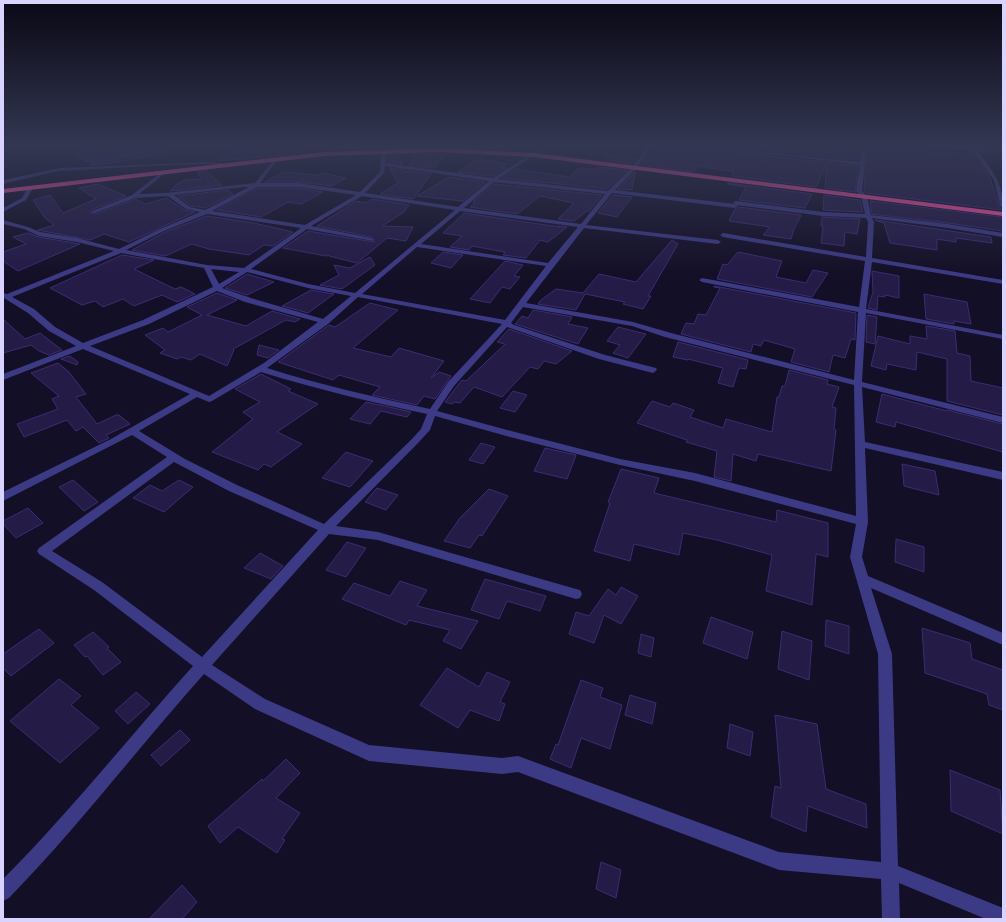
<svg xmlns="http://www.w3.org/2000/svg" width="1006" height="922" font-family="'Nunito Sans',sans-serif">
<rect width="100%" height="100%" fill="#130f26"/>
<!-- building -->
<g fill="#241b47" stroke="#3b2d73">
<polygon points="113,146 163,146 88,161 87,162 74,153"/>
<polygon points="228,146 302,146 303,151 286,155 218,161 231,154"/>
<polygon points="668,146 699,146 709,148 768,156 858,166 855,192 825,188 827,164 816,187 732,176 734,172 697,166 694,172 641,165 646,158 658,147 665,148"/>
<polygon points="782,146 862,146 859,160 770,151 770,149 781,150"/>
<polygon points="868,146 883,148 882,146 898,146 899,150 974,155 989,175 999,206 1002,210 866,193 864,190"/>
<polygon points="169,149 170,153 100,165 91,165 90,164"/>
<polygon points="414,154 445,154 435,168 409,165"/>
<polygon points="386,155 399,155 402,164 386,162"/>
<polygon points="610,155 637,159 633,164 605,160"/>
<polygon points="478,159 508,164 500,167 506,168 493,176 457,172"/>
<polygon points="599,167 627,170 607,189 502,178 515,169 569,177 579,168 595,170"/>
<polygon points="389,168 404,170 405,173 406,171 431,174 413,199 380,194 398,183"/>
<polygon points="206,171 222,185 170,191 178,183 184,180 201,179 198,172"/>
<polygon points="283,172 316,175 323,173 346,178 332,186 299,182 265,182"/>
<polygon points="635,172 632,190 618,189"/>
<polygon points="449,177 485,182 463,201 417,196"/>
<polygon points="728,183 812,194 805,208 739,200 746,187 727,184"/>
<polygon points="98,184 126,196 89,211 90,213 96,214 135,199 146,204 166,198 185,210 195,212 129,242 104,234 90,240 38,230 54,225 45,218 33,200 50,195 63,213 96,199 79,188"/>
<polygon points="494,184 602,195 589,211 587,211 574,221 558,219 574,203 540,196 517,214 470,207 475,203 473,202"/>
<polygon points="257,188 299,188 323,192 301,204 288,202 261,217 217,210"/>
<polygon points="228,190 233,194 205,208 191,206 178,196"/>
<polygon points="613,195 632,197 617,217 598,213"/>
<polygon points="824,195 860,200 863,212 823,210"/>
<polygon points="372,199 409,205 404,212 382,226 413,227 406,241 387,238 357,263 329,256 328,255 326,256 283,248 308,231 374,242 374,239 371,237 317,226 356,201 366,203"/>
<polygon points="870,201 1003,217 1003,231 948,223 872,214"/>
<polygon points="739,207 801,215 794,229 791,239 763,235 770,227 729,221 735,209"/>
<polygon points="464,213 553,226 567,227 548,242 540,240 526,258 503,255 505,252 472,246 469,250 450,247 462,236 443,233"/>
<polygon points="207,216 254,223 293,232 273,246 264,245 249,255 209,249 192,244 165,256 132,250 165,232"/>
<polygon points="822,217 860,219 857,234 845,232 844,246 821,243 823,226 821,226"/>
<polygon points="875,220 991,237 992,243 956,238 956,242 937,239 937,250 890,243 884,223"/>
<polygon points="28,233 39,237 80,244 18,271 3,261 3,252 26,244 13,237"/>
<polygon points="672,240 678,244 648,296 651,296 643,309 623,304 625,302 585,294 576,310 538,304 541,300 556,289 583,293 599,274 636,282"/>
<polygon points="443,252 463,255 451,268 431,263"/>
<polygon points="738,252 782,261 776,277 806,283 813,270 828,273 812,297 717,279 723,264 727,265"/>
<polygon points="122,255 154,260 134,269 175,289 181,287 195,294 177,302 162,295 134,306 123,299 103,307 95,301 82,305 50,288"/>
<polygon points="370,257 375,265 342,289 320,285 339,275 334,265 350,268"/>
<polygon points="505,261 523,265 514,276 520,277 510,289 502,287 490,303 470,299"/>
<polygon points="872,271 899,276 899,298 885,295 885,297 878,296 877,310 868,308 873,292"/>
<polygon points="247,274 274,282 247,295 225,288"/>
<polygon points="714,286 856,313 855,340 851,339 845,358 833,355 829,372 791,362 795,349 764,340 761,346 753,344 751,352 681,334 686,323 694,324 698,314 706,315 720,288 714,287"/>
<polygon points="311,290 334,294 308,313 282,306"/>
<polygon points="217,293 237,300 207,315 246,326 272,311 300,319 295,322 286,320 235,348 233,349 234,350 227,366 200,354 191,360 181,357 177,359 160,353 165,350 145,335 163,328 168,332 202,315 187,307"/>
<polygon points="924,294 967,302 971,324 954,321 954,324 926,319"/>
<polygon points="370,303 398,310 353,348 391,357 399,348 444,361 431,378 439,372 451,376 435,399 424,396 417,405 372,395 380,387 339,375 333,380 278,362 329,325 335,327"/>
<polygon points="533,310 572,317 568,324 588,328 578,344 515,324 522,316 528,318"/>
<polygon points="867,315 877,317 875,344 866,342"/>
<polygon points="3,319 25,339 40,333 62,350 49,355 39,351 31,345 3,353"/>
<polygon points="926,326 955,331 957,353 970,356 971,381 1003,388 1003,415 947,401 947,359 917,352 916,370 887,364 886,370 871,366 878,336 910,344 910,336 927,339"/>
<polygon points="618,327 646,334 628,358 613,353 620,345 607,341"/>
<polygon points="509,329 572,351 556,364 544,361 538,369 530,367 502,397 474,387 460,403 454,402 452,404 445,402 462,380 466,381 505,344 497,342"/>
<polygon points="678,342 748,360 746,369 739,368 733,387 718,383 723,368 688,359 688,360 673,357"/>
<polygon points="259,345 279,350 268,358 257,355"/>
<polygon points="70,356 78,362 77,365 61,359"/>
<polygon points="58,363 69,372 86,394 76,397 97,424 116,415 119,415 130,424 106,435 109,438 99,443 83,427 76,431 67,420 24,437 17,424 58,409 52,399 59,396 31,373"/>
<polygon points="789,370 828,380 827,384 839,387 832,407 836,408 834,429 836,430 831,471 758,454 756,461 733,454 731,481 714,477 717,451 686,442 687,440 637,423 652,401 670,407 673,403 694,410 690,417 723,428 726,419 772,432 777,397 779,397 782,386 785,386"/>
<polygon points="261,374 291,389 288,391 318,404 277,432 302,444 271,467 264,464 258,470 212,452 253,419 243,412 260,402 235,389"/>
<polygon points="513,391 527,395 515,412 500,408"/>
<polygon points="882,394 947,411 947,410 1003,424 1003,452 896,422 895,427 876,422"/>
<polygon points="366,402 385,406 411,412 407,417 381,411 370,424 350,419"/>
<polygon points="481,443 495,447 483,464 469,460"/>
<polygon points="545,448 576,455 567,479 534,471"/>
<polygon points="346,452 373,461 350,487 322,478"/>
<polygon points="902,464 935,471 939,495 904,486"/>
<polygon points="621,469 659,478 654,493 776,522 777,510 828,523 828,557 816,554 812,605 766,591 772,555 717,540 683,533 679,555 634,544 630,561 594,551 610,503 608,502"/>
<polygon points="73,480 98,502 84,511 59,487"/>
<polygon points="179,480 193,487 164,512 133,498 150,485 162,491"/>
<polygon points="377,488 398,495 386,510 365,502"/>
<polygon points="489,489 508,496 482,536 479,535 470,548 444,541 460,518"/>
<polygon points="28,508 43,523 16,538 3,524 3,521"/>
<polygon points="896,539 924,547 924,572 895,562"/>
<polygon points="347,542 366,548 346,577 326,570"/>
<polygon points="260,553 283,566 271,579 244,568"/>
<polygon points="485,579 546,596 540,611 507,601 499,619 471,610"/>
<polygon points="400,581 427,590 417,606 478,621 461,649 443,641 450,630 409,620 406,625 342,599 354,583 390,596"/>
<polygon points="621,587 638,596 621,624 604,615 594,643 569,634 576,612 589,616 608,589 616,595"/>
<polygon points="711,617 753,632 747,659 703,643"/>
<polygon points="826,620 849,626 849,654 825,646"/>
<polygon points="922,628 970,643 972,659 1003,670 1003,710 989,705 987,694 925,673"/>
<polygon points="39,629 54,643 11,676 3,668 3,654"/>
<polygon points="782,631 812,641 809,680 778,669"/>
<polygon points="93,632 109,647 107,648 121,662 103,675 87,656 85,657 74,645"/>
<polygon points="641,634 654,638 651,657 638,653"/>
<polygon points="447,668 479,687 487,672 510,682 500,702 505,704 499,721 470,710 458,728 420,705"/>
<polygon points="59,679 81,696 71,705 99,728 60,763 10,721"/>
<polygon points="581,680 603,688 600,697 622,705 610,749 581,738 571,768 550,759 556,744 558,745"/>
<polygon points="136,692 150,704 128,724 115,711"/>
<polygon points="630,695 656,703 652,724 625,715"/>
<polygon points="775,715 817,724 826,789 866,804 867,828 808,806 806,832 771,817 775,786 781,788"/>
<polygon points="730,724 753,732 750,756 727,748"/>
<polygon points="180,730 190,740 161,766 151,755"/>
<polygon points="286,759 300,773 276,798 300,813 282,839 285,840 277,853 238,827 220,843 208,826 262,779 263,781"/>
<polygon points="950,770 1000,790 1003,834 951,811"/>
<polygon points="601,862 621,870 616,898 596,889"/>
<polygon points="182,885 197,902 182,919 149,919"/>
</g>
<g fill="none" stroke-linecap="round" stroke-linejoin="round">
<!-- street -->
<g fill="#3d3a85" fill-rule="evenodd">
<polygon points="169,146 176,146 90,163 88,162"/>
<path d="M543 146H547L498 179 608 191 633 166 648 146H652L637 168 615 190 735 204 738 206 735 208 612 193 586 225 718 240 721 242 718 244 584 228 526 303 633 322 671 333 854 380 858 312 702 282 699 280 702 278 859 307 865 261 723 237 720 235 723 233 866 257 868 222 866 218 823 216 736 205 733 203 736 201 823 212 865 214 861 196 856 191 860 165 709 147 707 146 860 162 863 146H867L862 191 867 196 871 215 948 224 1003 233V237L948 228 872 218 874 222 872 258 1003 280V284L872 262 866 309 1003 335V339L866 313 862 382 1003 417V423L862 387 865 442 1003 472V480L865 448 868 522 862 557 868 576 1003 633V645L871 588 892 654 898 866 1003 908V919H986L899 883 900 919H882L881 879 779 870 518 772 502 774 369 761 255 709 204 674C138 748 78 827 9 898L3 901V879C70 812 129 737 193 666L94 590 39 554 37 551 39 548 167 457 132 435 3 501V492L111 439 190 394 83 349 3 380V374L76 346 49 331 28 313 4 298 3 293 7 294 114 251 77 242 39 236 24 229 3 224V220L28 227 40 232 77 238 119 249 160 229 200 212 186 209 169 197 166 196 135 198 95 213 90 212 132 195 162 172 164 174 139 194 165 193 255 183 276 158 278 159 260 183H299L360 192 380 172 381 150 385 151V163L493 178ZM385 166 489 181 458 207 365 193 384 173ZM494 182 605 194 581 224 464 208ZM244 187H249L205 210 190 207 174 195ZM257 187H299L356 195 305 225 212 211ZM362 196 455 210 355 293 308 284 251 269 307 229 373 241V239L371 238 311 226ZM460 211 578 227 548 263 421 244ZM207 214 301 228 244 268 207 265 126 250 164 231ZM417 247 546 266 505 320 362 294ZM121 253 204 268 213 287 143 320 83 343 55 327 34 309 12 297ZM211 269 239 272 219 284ZM247 272 308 288 351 296 323 319 251 298 222 288ZM217 291 245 302 318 322 264 363 209 396 90 346 149 324ZM358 297 502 324 448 382 430 409C375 397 321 385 267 368L328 324ZM523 307 632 326 665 337 854 385 856 516 695 473 620 459 515 432 437 411 454 386 507 327 599 359 653 373 657 370 656 368 605 355 514 325 511 323ZM261 372C316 389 371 402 427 414L421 429 412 439 324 524 237 485 185 459 139 431 197 397 209 402 212 401ZM435 416 510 437 620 465 695 481 856 524 850 557 878 654 881 862 779 852 518 756 502 758 369 745 265 699 212 665 329 534 378 540 576 599 580 598 582 594 580 590 576 589 378 532 336 526 418 443 430 430ZM174 462 229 491 318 530 202 657 102 582 52 551Z"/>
<path d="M931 146 971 148 970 146H974L976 148 1003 151V153L978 151C992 171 1003 181 1003 208L1000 206 994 180 973 151Z"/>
<polygon points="211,162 233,165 231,166 211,164 170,165 57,171 3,184 3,180 61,168"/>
<polygon points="28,187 33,188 26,200 3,212 3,208 22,198"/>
</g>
<!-- highway -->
<polygon fill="#ff4fa3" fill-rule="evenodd" points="439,148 534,153 1003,212 1003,216 534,157 439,152 324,156 3,193 3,189 324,152"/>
</g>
<!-- sky -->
<linearGradient id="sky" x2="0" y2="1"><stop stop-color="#0a0815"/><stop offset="0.53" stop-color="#333752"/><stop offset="1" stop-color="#333752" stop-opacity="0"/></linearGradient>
<rect width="1006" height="275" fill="url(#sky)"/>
<!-- border -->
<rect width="1006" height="922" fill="none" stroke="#d9d4ff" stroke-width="8"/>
</svg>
